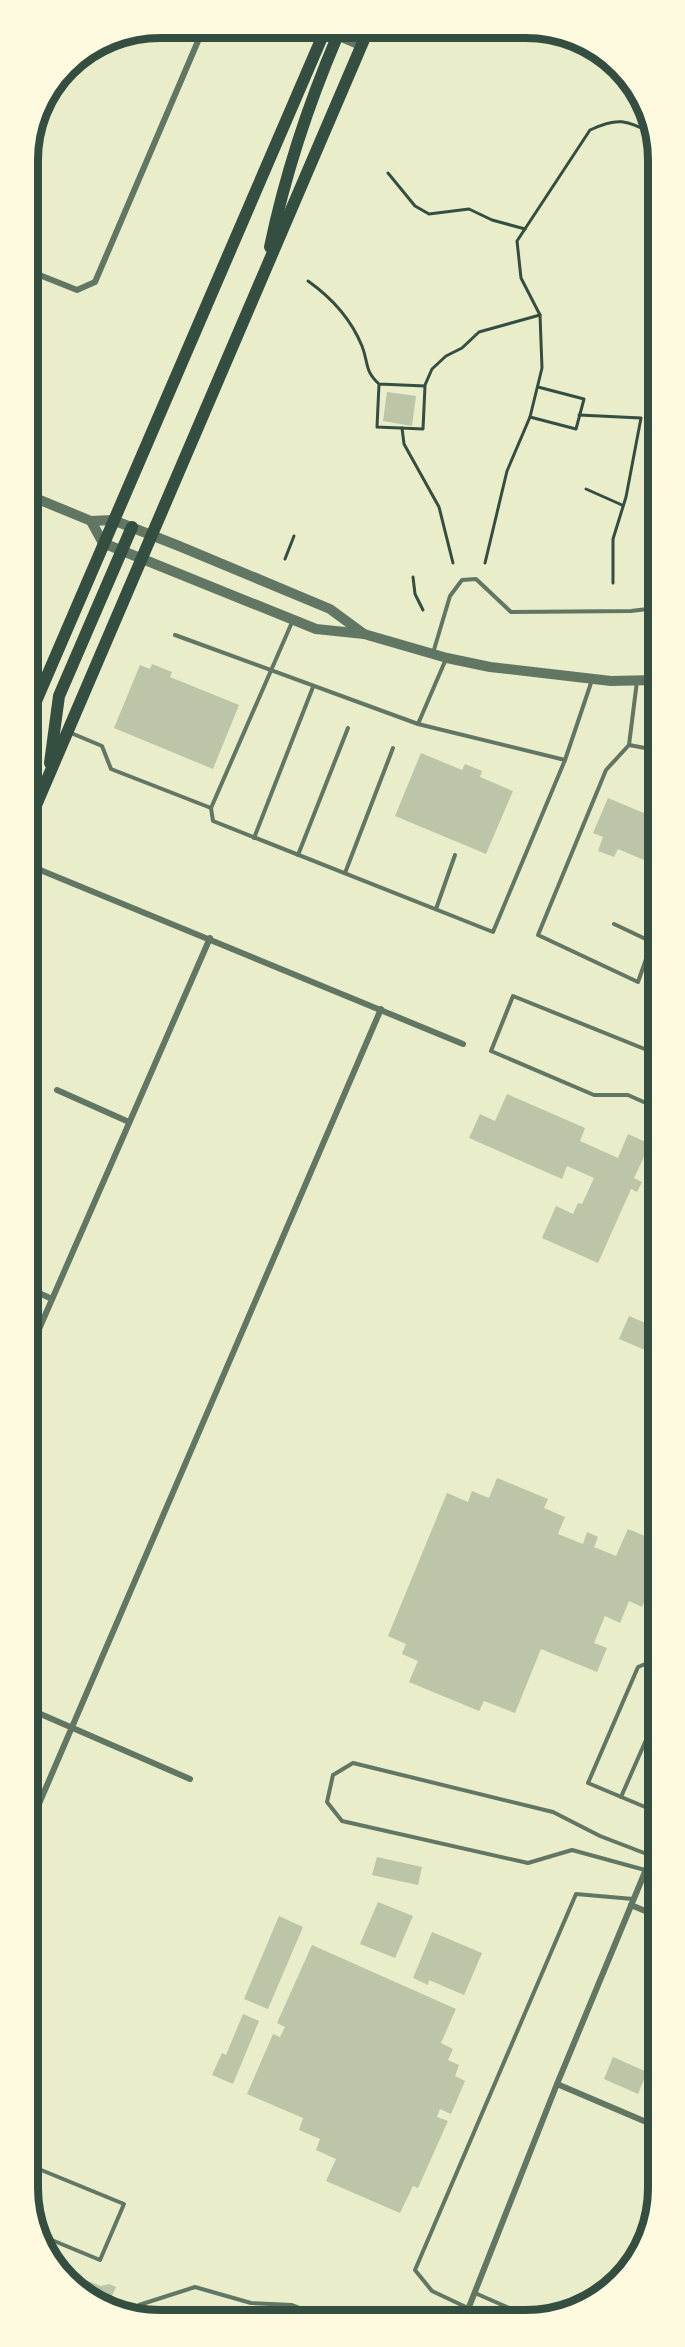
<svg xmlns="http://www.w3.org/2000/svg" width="685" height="2347" font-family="'DM Sans',sans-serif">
<rect width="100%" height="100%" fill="#e9edc9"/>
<!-- building -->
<g fill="#bcc5a7">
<polygon points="387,392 416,396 412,426 383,421"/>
<polygon points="152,664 172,672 170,677 239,705 213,769 114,728 140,665 150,669"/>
<polygon points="421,753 462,770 465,764 482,771 480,777 513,791 486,854 395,816"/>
<polygon points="608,798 651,816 656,803 656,865 618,849 614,857 598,851 603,837 593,833"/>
<polygon points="507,1094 585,1128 580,1141 618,1158 628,1134 650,1144 634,1178 642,1182 637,1192 631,1189 598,1263 542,1238 556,1206 573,1214 578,1203 582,1204 594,1178 567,1166 562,1179 469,1138 480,1114 495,1121"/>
<polygon points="629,1316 657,1328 657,1355 619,1339"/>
<polygon points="497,1478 548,1499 544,1508 565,1517 558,1534 583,1544 587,1532 598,1537 594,1547 616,1556 628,1529 657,1541 657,1571 642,1607 629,1601 620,1623 605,1616 594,1643 607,1648 597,1672 541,1649 515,1713 484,1701 479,1711 409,1682 418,1661 402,1654 406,1644 388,1636 447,1493 468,1502 472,1491 489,1498"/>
<polygon points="377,1857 422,1867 418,1885 372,1875"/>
<polygon points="378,1902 413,1916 395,1958 360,1944"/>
<polygon points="279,1916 303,1927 268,2009 244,1999"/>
<polygon points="432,1932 482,1953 464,1995 429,1980 428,1985 413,1978"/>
<polygon points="312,1945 456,2009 441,2043 453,2049 448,2060 459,2065 455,2076 465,2081 451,2114 440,2109 437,2117 448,2121 418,2188 413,2186 400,2213 326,2181 336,2159 316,2150 320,2139 299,2130 303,2118 247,2094 273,2034 280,2037 285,2027 277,2023"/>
<polygon points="243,2014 259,2021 233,2084 212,2075 222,2053 226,2055"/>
<polygon points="613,2057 647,2072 638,2094 604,2079"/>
<polygon points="59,2269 101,2286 109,2284 116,2287 108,2304 66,2281"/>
</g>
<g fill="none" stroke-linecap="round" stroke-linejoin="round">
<!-- path -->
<g stroke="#344e41" stroke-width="3">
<polyline points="388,173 415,206 429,214 469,209 492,220 525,229"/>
<path d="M308 281C332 298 351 319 362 346 369 364 364 370 379 384L425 386 423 429 377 427 379 384"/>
<polyline points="425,385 432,369 446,356 462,348 479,332 540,315"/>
<polyline points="579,415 641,418 626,497 613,539 613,583"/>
<polyline points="530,417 576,429 584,399 538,387"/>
<polyline points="402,428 404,444 439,507 453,563"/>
<polyline points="586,489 622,505"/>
<polyline points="285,559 294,536"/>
<path d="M485 563 507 471 530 417 542 368 540 315 521 278 517 241 590 130C620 116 627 121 656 135"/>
<polyline points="413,577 415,594 423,610"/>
</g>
<!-- service -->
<g stroke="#617663" stroke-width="4">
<polyline points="175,635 418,724 446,659"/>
<polyline points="433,653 450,596 462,580 476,579 511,612 631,611 656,608"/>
<polyline points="418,724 565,760 592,680"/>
<polyline points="71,733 102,746 111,769 211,808 293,620"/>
<polyline points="629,745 656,750"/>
<polyline points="211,808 213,821 493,932 565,760"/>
<polyline points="254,838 313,687"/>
<polyline points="298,855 348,728"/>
<polyline points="345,873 393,748"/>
<polyline points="436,909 455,855"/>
<polyline points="614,924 652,942 638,982 538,935 606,770 629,745 637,681"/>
<polyline points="657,1054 513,996 491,1051 594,1095 628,1095 657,1108"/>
<polyline points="657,1659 638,1667 588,1783 657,1812"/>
<polyline points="621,1797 657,1715"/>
<polyline points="645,1870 572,1850 528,1863 342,1821 327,1802 333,1775 353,1763 553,1812 600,1836 652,1856"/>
<polyline points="29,2165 124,2204 100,2260 42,2236"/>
<polyline points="475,2293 532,2318"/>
<polyline points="468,2308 432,2291 415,2270 576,1894 633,1899"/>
<polyline points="130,2316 139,2305 195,2287 251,2303 292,2305 324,2317"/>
</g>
<!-- minor -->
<g stroke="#617663" stroke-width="6">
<polyline points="315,28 360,47"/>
<polyline points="27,270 77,290 95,282 204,27"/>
<polyline points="28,865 463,1044"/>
<polyline points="57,1090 129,1122"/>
<polyline points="28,1288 52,1299"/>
<polyline points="29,1352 210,938"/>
<polyline points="29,1709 190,1779"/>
<polyline points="29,1827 381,1009"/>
<polyline points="631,1905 657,1916"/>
<polyline points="557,2084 658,2127"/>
<polyline points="465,2317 557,2084 657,1843"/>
</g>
<!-- tertiary -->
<g stroke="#617663" stroke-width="10">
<polyline points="28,495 91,521 113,520 179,546 330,609 364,634"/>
<polyline points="91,521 103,543 316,629 364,634 447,658 490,667 611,681 656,680"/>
</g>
<!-- secondary -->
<g stroke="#344e41" stroke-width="12">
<path d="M270 247C285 175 308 105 337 37"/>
<polyline points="28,720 326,28"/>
<polyline points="50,763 59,696 132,527"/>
<polyline points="28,824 369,28"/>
</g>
</g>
<!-- crop -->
<path d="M0 0H685V2347H0ZM160 38H526A122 122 0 0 1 648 160V2188A122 122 0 0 1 526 2310H160A122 122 0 0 1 38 2188V160A122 122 0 0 1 160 38Z" fill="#fefae0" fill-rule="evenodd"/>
<path fill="none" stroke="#344e41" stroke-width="8" d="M160 38H526A122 122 0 0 1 648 160V2188A122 122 0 0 1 526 2310H160A122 122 0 0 1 38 2188V160A122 122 0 0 1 160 38Z"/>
</svg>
